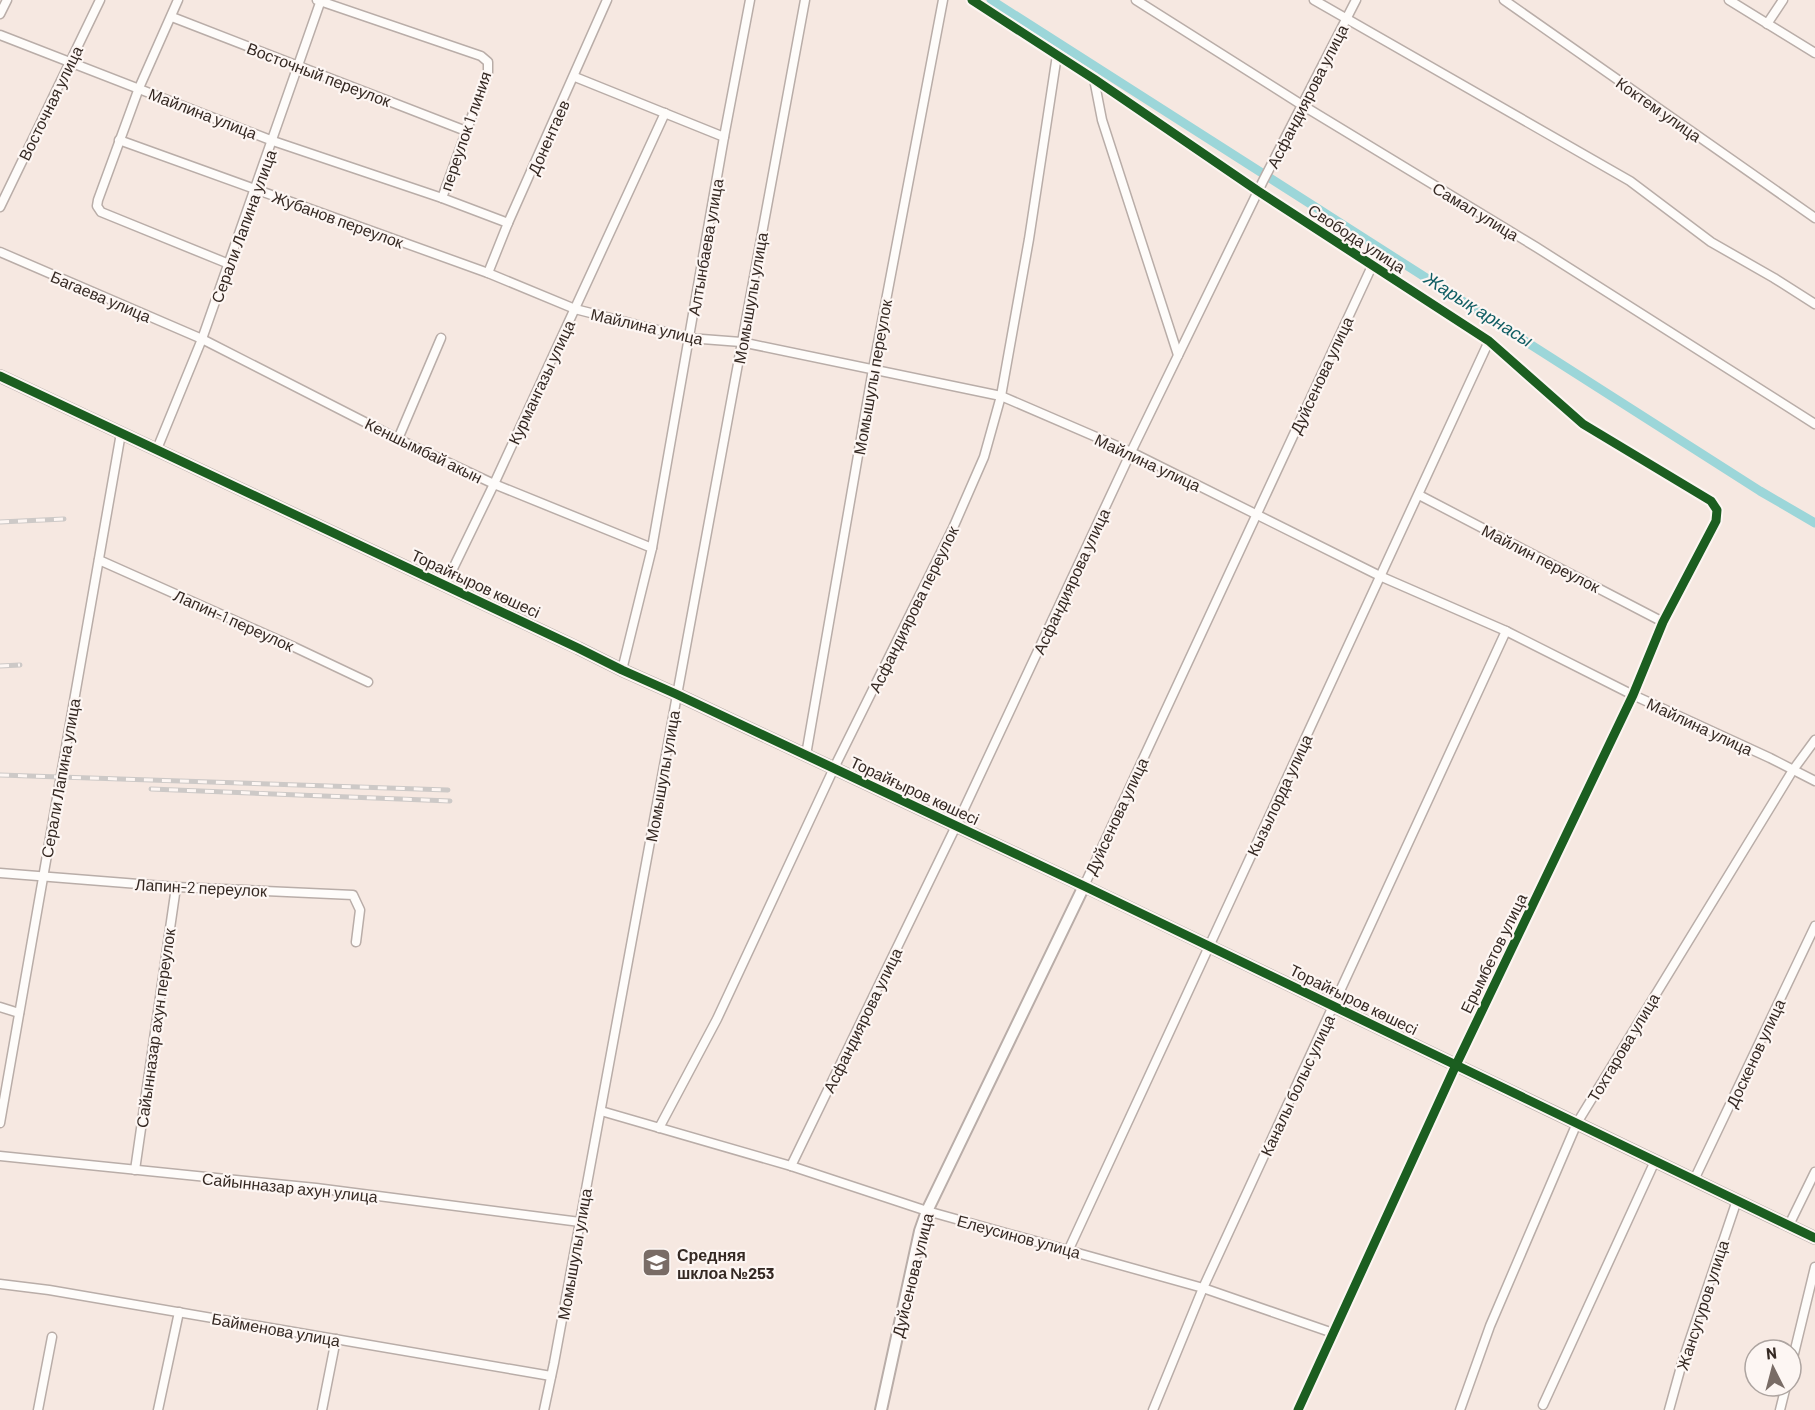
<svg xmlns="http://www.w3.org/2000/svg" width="1815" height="1410" font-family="Barlow,sans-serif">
<rect width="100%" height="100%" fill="#f6e8e1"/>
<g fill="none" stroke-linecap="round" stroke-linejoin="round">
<!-- canal -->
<polyline stroke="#9cd6d9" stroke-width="9" points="991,0 1760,491 1815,523"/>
<defs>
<g id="minor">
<polyline points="178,0 139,88 98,200 97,206 101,212 229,264"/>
<polyline points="317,0 481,56 488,62 488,72 442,198"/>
<polyline points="972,0 1094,79 1258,191 1489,341 1583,424 1711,501 1717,510 1716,521 1663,622 1633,695 1456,1065 1298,1410"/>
<polyline points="1136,0 1302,105 1536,247 1815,424"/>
<polyline points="1314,0 1630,181 1711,242 1774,278 1815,304"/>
<polyline points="1504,0 1815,218"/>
<polyline points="1729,0 1815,53"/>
<polyline points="0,14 7,0"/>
<polyline points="172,17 466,131"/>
<polyline points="1767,24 1783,0"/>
<polyline points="0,35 273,141 442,198 508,223"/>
<polyline points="575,77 724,137"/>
<polyline points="1094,79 1102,120 1178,355"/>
<polyline points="119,140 488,273 575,309 689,338 741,342 1001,396 1131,452 1382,577 1506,631 1633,695 1770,758 1815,781"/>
<polyline points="0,207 100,0"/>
<polyline points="0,252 202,339 398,439 494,484 652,548"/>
<polyline points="488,273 508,223 607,0"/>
<polyline points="398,439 441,338"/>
<polyline points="157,449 202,339 321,0"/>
<polyline points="1419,495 1663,622"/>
<polyline points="99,560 292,646 368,682"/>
<polyline points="445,585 494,484 665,113"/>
<polyline points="622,670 652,548 724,137 750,0"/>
<polyline points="806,755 873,369 943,0"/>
<polyline points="0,873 176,887 353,895 360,910 356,942"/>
<polyline points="1084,886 1372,266"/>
<polyline points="0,1007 19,1013"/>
<polyline points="601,1111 791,1166 927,1211 1203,1288 1333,1333"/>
<polyline points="0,1123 121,433"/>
<polyline points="659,1128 717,1019 834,768 953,528 984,457 1001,396 1029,239 1057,55"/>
<polyline points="0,1156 316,1188 580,1222"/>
<polyline points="791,1166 956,826 1131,452 1263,181 1356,0"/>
<polyline points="135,1170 176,887"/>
<polyline points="1694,1180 1815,926"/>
<polyline points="1789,1225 1815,1172"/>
<path d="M1069 1249C1208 946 1351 644 1489 341"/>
<polyline points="0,1284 49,1290 551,1376"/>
<polyline points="1791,1366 1815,1267"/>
<polyline points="1543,1405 1655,1161"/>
<polyline points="38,1410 52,1337"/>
<polyline points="158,1410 179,1312"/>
<polyline points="322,1410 336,1339"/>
<polyline points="544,1410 554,1363 805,0"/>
<polyline points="1153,1410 1203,1288 1506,631"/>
<polyline points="1460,1410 1490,1326 1577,1123 1793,770 1815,740"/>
<polyline points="1669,1410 1682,1363 1737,1200"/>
<polyline points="1780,1410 1786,1386"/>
</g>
<g id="tertiary">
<polyline points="0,376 578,648 622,670 676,694 1084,886 1815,1238"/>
<polyline points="881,1410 920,1231 927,1211 1084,886"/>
</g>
</defs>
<!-- minor casing -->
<use href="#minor" stroke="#b9ada8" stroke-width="11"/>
<!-- tertiary casing -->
<use href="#tertiary" stroke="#b9ada8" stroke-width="14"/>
<!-- minor -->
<use href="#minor" stroke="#fefcfa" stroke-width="8"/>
<!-- tertiary -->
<use href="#tertiary" stroke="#fefcfa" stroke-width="10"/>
<defs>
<g id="rail">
<polyline points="0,522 64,519"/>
<polyline points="0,666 20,665"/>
<polyline points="0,775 448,790"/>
<polyline points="151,789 450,801"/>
</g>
</defs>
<!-- rail casing -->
<use href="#rail" stroke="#cdc9c7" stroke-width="5"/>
<!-- rail -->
<use href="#rail" stroke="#fdf6f3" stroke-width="3" stroke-dasharray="9" stroke-linecap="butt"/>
<defs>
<g id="cycleway">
<polyline points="972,0 1094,79 1258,191 1489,341 1583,424 1711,501 1717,510 1716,521 1663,622 1633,695 1456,1065 1298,1410"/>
<polyline points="0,376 578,648 622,670 676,694 1084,886 1815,1238"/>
</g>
</defs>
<!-- cycleway casing -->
<use href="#cycleway" stroke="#fdf6f3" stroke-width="13"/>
<!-- cycleway -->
<use href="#cycleway" stroke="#1b5e20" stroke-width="9"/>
</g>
<!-- icons -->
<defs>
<symbol id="school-square" viewBox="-11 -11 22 22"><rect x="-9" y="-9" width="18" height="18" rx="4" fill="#796c66" stroke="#fdf6f3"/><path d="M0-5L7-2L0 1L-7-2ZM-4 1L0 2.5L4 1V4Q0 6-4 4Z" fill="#fff"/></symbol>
</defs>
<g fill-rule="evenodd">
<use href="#school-square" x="640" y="1246" width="33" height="33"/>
</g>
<g text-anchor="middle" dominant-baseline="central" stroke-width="4.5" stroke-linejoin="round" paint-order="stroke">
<!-- street labels -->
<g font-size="16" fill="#352923" stroke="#fdf6f3">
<text transform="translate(319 74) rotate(21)">Восточный переулок</text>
<text transform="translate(1307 96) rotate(-63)">Асфандиярова улица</text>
<text transform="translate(50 103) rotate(-64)">Восточная улица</text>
<text transform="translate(1659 109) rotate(35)">Коктем улица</text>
<text transform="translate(203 113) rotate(21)">Майлина улица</text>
<text transform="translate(465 131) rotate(-71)">переулок 1 линия</text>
<text transform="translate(548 137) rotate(-66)">Донентаев</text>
<text transform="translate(1476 211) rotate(31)">Самал улица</text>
<text transform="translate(338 219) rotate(20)">Жубанов переулок</text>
<text transform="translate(243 226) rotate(-70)">Серали Лапина улица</text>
<text transform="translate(1357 238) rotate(33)">Свобода улица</text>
<text transform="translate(705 247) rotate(-80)">Алтынбаева улица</text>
<text transform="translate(101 296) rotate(23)">Багаева улица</text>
<text transform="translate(750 298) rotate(-80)">Момышулы улица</text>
<text transform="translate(647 326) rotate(13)">Майлина улица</text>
<text transform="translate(1321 375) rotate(-65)">Дуйсенова улица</text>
<text transform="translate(872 377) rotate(-80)">Момышулы переулок</text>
<text transform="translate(541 382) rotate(-65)">Курмангазы улица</text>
<text transform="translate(424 450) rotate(26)">Кеншымбай акын</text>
<text transform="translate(1148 462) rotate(25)">Майлина улица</text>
<text transform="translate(1541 558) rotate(27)">Майлин переулок</text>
<text transform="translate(1071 581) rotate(-65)">Асфандиярова улица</text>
<text transform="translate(476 583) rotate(25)">Торайғыров көшесі</text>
<text transform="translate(913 609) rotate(-64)">Асфандиярова переулок</text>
<text transform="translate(234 620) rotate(24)">Лапин-1 переулок</text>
<text transform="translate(1700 726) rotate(25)">Майлина улица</text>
<text transform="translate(662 776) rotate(-80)">Момышулы улица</text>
<text transform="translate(60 778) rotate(-80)">Серали Лапина улица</text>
<text transform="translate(915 790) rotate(25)">Торайғыров көшесі</text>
<text transform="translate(1279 795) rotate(-65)">Кызылорда улица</text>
<text transform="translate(1116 816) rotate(-65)">Дуйсенова улица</text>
<text transform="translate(201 887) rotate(3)">Лапин-2 переулок</text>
<text transform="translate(1493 953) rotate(-64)">Ерымбетов улица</text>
<text transform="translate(1354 999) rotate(26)">Торайғыров көшесі</text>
<text transform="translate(862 1020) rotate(-64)">Асфандиярова улица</text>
<text transform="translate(155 1028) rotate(-82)">Сайынназар ахун переулок</text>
<text transform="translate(1623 1047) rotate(-59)">Тохтарова улица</text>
<text transform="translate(1755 1053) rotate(-65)">Доскенов улица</text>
<text transform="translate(1297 1085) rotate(-65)">Каналы болыс улица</text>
<text transform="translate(290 1187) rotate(6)">Сайынназар ахун улица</text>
<text transform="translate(1019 1236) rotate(15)">Елеусинов улица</text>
<text transform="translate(574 1254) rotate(-80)">Момышулы улица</text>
<text transform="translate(912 1275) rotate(-76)">Дуйсенова улица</text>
<text transform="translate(1702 1305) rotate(-72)">Жансугуров улица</text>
<text transform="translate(276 1329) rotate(10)">Байменова улица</text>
</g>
<!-- poi labels -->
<g font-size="16" font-weight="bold" fill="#352923" stroke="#fdf6f3" text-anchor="start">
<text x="677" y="1254">Средняя<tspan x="677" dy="18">шклоа №253</tspan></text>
</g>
<!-- water labels -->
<g font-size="18" font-style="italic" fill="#115e64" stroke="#fdf6f3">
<text transform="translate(1479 309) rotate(32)">Жарық арнасы</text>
</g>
</g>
<!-- north arrow -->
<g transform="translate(1773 1368) rotate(354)"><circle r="28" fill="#fdf6f3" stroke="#ada4a0" stroke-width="1.5"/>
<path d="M0-4.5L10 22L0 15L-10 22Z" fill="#796c66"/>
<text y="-9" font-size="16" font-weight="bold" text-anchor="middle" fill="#352923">N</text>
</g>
</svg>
